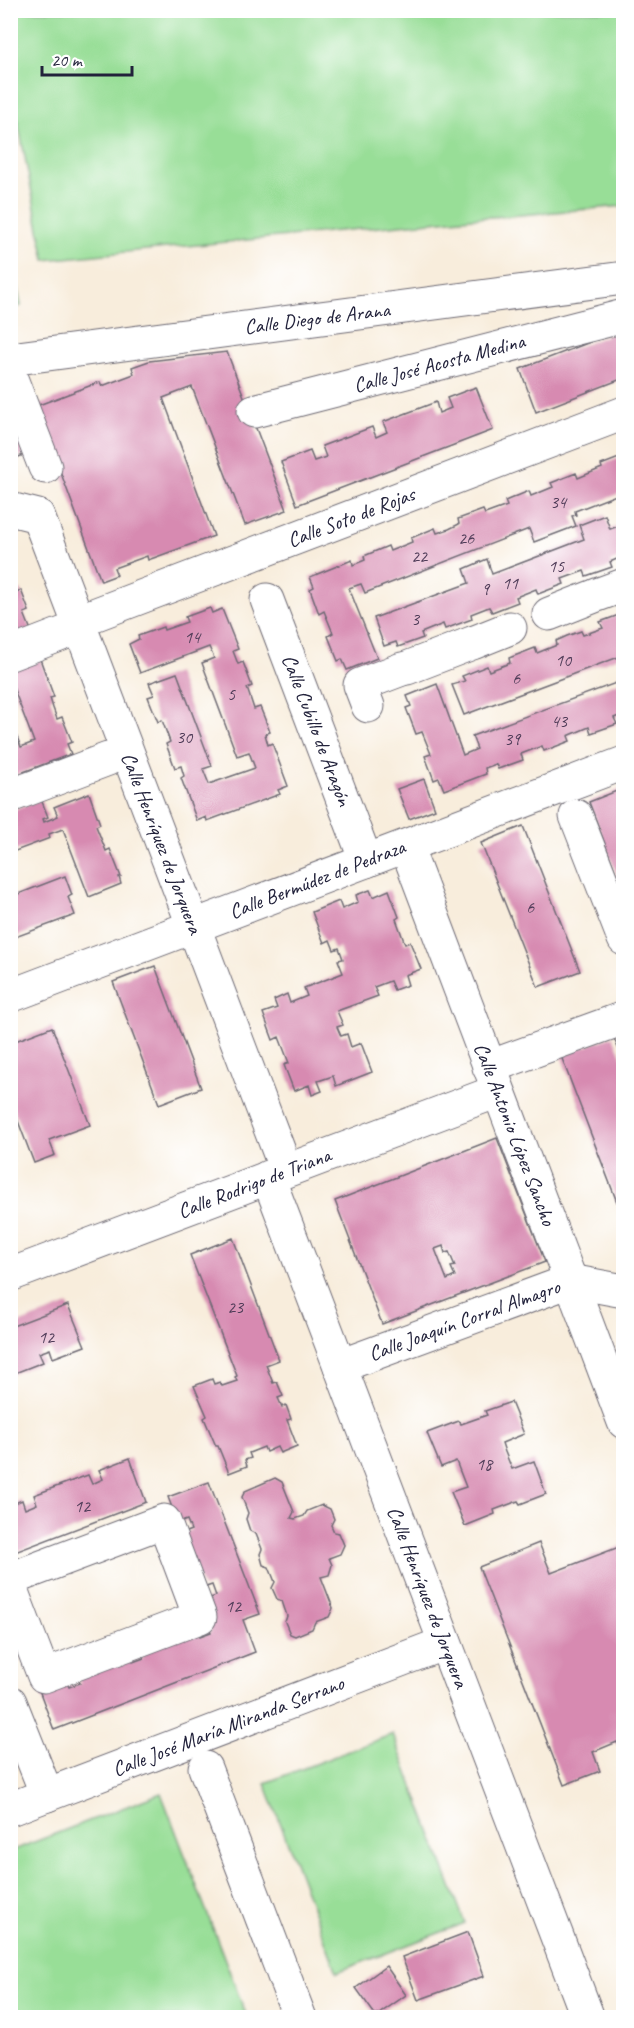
<svg xmlns="http://www.w3.org/2000/svg" width="634" height="2028" font-family="Caveat,sans-serif">
<rect width="100%" height="100%" fill="#fff"/>
<filter id="ink" filterUnits="userSpaceOnUse"><feTurbulence type="fractalNoise" baseFrequency=".0167" numOctaves="2"/><feDisplacementMap in="SourceGraphic" scale="12" xChannelSelector="R" yChannelSelector="G"/><feConvolveMatrix kernelMatrix="1 2 1 2 8 2 1 2 1" color-interpolation-filters="sRGB"/></filter>
<filter id="wash" filterUnits="userSpaceOnUse"><feTurbulence type="fractalNoise" baseFrequency=".008" numOctaves="4" result="noise"/><feDisplacementMap in="SourceGraphic" scale="24" xChannelSelector="R" yChannelSelector="G"/><feGaussianBlur stdDeviation="1.35" result="paint"/><feColorMatrix in="noise" values="0 0 0 0 0 0 0 0 0 0 0 0 0 0 0 0 0 1.4 0 .05"/><feComposite in="paint" operator="in"/></filter>
<g filter="url(#wash)">
<rect width="100%" height="100%" fill="#f8eddc"/>
<!-- green -->
<g fill="#98de97" stroke="#5d8069" stroke-width="1.5">
<polygon points="10,11 623,11 623,206 509,216 472,218 45,260 11,86"/>
<polygon points="11,256 21,306 11,308 10,308"/>
<polygon points="393,1734 465,1923 337,1972 265,1783"/>
<polygon points="161,1793 247,2017 11,2017 11,1851"/>
</g>
<g id="blocks">
<!-- building -->
<g fill="#d78ab1" fill-rule="evenodd">
<polygon points="624,329 624,378 536,412 520,369"/>
<polygon points="227,352 287,510 245,525 192,387 163,398 214,536 148,560 147,556 114,568 117,575 101,581 36,406 100,382 102,386 134,374 132,367 149,361"/>
<polygon points="476,387 493,430 297,505 281,462 310,451 314,461 326,457 322,446 372,427 376,437 387,432 383,422 436,402 439,413 451,408 447,398"/>
<polygon points="10,406 24,455 10,460"/>
<polygon points="624,456 624,492 575,511 576,515 572,516 576,526 534,542 529,529 365,593 361,584 349,588 377,658 347,670 342,659 338,661 328,636 333,633 324,611 319,614 310,589 314,587 310,577 352,560 353,565 365,560 364,556 388,546 390,551 412,542 411,538 435,528 437,533 449,529 459,524 458,519 483,510 485,514 507,506 505,501 529,491 531,496 541,492 553,487 551,483 576,473 578,478 602,468 601,465"/>
<polygon points="605,515 610,529 624,524 624,556 610,562 612,567 586,576 584,571 562,579 564,584 538,594 536,589 516,597 518,602 492,612 489,607 471,614 472,619 445,629 443,624 421,633 423,638 398,647 396,642 384,646 374,618 469,583 464,569 487,559 492,574 584,539 579,525"/>
<polygon points="10,579 16,592 21,590 29,611 24,613 32,633 10,641"/>
<polygon points="210,608 212,613 222,609 238,649 233,651 238,664 243,662 252,686 247,688 254,709 260,707 270,732 265,734 268,745 272,743 288,786 278,790 280,794 207,821 206,817 197,821 181,778 184,776 181,766 175,768 166,744 170,742 162,720 158,722 148,697 154,695 149,683 177,673 212,766 203,769 209,784 255,768 249,752 237,756 202,663 214,658 209,647 140,673 129,644 139,639 138,636 163,627 164,630 187,622 185,617"/>
<polygon points="624,613 624,655 464,715 452,685 465,681 462,676 487,666 489,671 510,663 509,658 535,648 537,653 557,645 556,641 567,636 581,631 583,635 603,628 600,622"/>
<polygon points="40,659 54,697 50,698 53,708 57,719 62,717 72,742 67,744 71,754 10,777 10,739 17,737 21,747 34,742 10,679 10,670"/>
<polygon points="624,680 624,714 614,718 617,724 591,733 589,727 568,736 570,741 544,751 542,746 521,754 523,760 498,769 496,764 485,768 486,774 444,790 439,778 434,780 425,756 431,754 422,732 416,734 406,708 411,706 407,696 437,684 463,755 477,749 472,736"/>
<polygon points="424,779 435,809 409,819 397,789"/>
<polygon points="624,788 624,891 623,891 589,802"/>
<polygon points="89,793 100,824 96,826 106,851 110,849 121,877 119,877 121,884 89,897 63,829 49,834 50,838 10,853 10,811 41,799 48,817 43,819 44,822 58,816 54,807"/>
<polygon points="523,826 580,971 538,987 481,843"/>
<polygon points="65,876 72,895 68,897 75,915 10,939 10,889 13,896"/>
<polygon points="370,890 373,897 389,890 399,917 396,919 405,944 410,942 421,969 405,975 408,985 394,990 390,981 374,987 378,996 337,1011 343,1025 337,1027 341,1036 347,1034 351,1047 361,1043 372,1072 336,1086 333,1076 318,1081 322,1091 312,1095 309,1085 294,1091 284,1065 289,1063 279,1037 273,1040 263,1013 277,1008 274,1000 287,994 290,1003 307,996 304,988 343,973 338,960 343,959 339,948 334,950 330,940 324,943 312,912 339,901 342,909 358,902 356,895"/>
<polygon points="155,966 201,1088 159,1104 113,982"/>
<polygon points="52,1027 90,1125 49,1140 55,1155 34,1163 10,1100 10,1043"/>
<polygon points="613,1036 624,1062 624,1200 617,1202 561,1056"/>
<path d="M497 1138 545 1262 382 1324 335 1201ZM443 1246 445 1253 449 1252 455 1266 451 1267 455 1276 447 1280 435 1249Z"/>
<polygon points="233,1238 279,1360 266,1365 273,1383 277,1382 283,1396 278,1398 282,1407 286,1405 291,1419 287,1420 297,1446 280,1453 277,1447 266,1452 264,1447 249,1453 251,1458 245,1460 247,1466 229,1473 218,1446 216,1446 204,1418 207,1416 194,1386 212,1379 214,1384 220,1382 222,1386 237,1381 235,1377 237,1376 190,1255"/>
<polygon points="68,1305 85,1346 53,1358 50,1349 39,1353 43,1362 10,1375 10,1327"/>
<polygon points="511,1402 524,1434 502,1443 505,1452 512,1469 534,1461 546,1494 520,1504 518,1501 494,1510 495,1514 465,1526 451,1492 466,1487 459,1469 456,1461 441,1467 427,1433 459,1421 461,1424 487,1415 485,1411"/>
<polygon points="130,1458 146,1502 10,1554 10,1491 15,1503 22,1500 25,1509 37,1504 34,1495 88,1475 92,1484 103,1479 99,1470"/>
<polygon points="275,1478 282,1482 294,1512 291,1518 295,1519 304,1516 307,1511 322,1505 330,1509 334,1519 331,1525 334,1532 339,1533 344,1545 340,1554 329,1558 332,1565 329,1575 321,1577 333,1608 329,1617 315,1622 312,1629 295,1636 290,1634 285,1622 287,1616 282,1601 277,1599 272,1588 275,1582 269,1567 263,1565 260,1554 262,1549 256,1534 250,1531 246,1519 248,1513 242,1497 245,1491"/>
<polygon points="209,1482 260,1614 243,1620 255,1652 54,1730 39,1690 66,1679 69,1687 80,1683 77,1675 130,1654 133,1662 144,1658 141,1650 197,1628 200,1636 211,1632 208,1624 207,1599 216,1596 212,1585 203,1588 181,1534 191,1530 187,1520 178,1523 168,1497"/>
<polygon points="539,1543 551,1573 624,1545 624,1757 617,1742 593,1752 600,1771 564,1785 479,1567"/>
<polygon points="468,1932 484,1976 418,2000 402,1957"/>
<polygon points="386,1966 406,1995 376,2016 356,1988"/>
</g>
</g>
</g>
<g filter="url(#ink)">
<use href="#blocks" fill-opacity="0" stroke="#6d6973" stroke-width="1.5"/>
<g fill="none" stroke-linecap="round" stroke-linejoin="round">
<defs>
<g id="minor">
<polyline points="10,359 624,278"/>
<polyline points="10,376 45,467"/>
<polyline points="254,411 624,316"/>
<polyline points="10,509 38,516 286,1170"/>
<polyline points="597,595 624,585"/>
<polyline points="267,600 366,861"/>
<polyline points="549,614 592,597"/>
<polyline points="78,621 624,413"/>
<polyline points="475,642 510,628"/>
<polyline points="10,654 80,627"/>
<polyline points="407,668 472,643"/>
<polyline points="368,706 360,685 402,669"/>
<polyline points="10,796 108,759"/>
<polyline points="576,816 624,939"/>
<polyline points="406,846 624,1422"/>
<polyline points="10,996 624,763"/>
<polyline points="489,1067 624,1018"/>
<polyline points="268,1177 588,2018"/>
<polyline points="10,1275 498,1091"/>
<polyline points="340,1366 570,1281 624,1291"/>
<polyline points="10,1579 164,1521 200,1617 44,1676 10,1587"/>
<polyline points="10,1702 47,1795"/>
<polyline points="205,1768 300,2018"/>
<polyline points="10,1809 445,1643"/>
</g>
</defs>
<!-- minor casing -->
<use href="#minor" stroke="#6d6973" stroke-width="35"/>
<!-- minor -->
<use href="#minor" stroke="#fff" stroke-width="33"/>
</g>
</g>
<g text-anchor="middle" dominant-baseline="central" stroke-width="4.5" stroke-linejoin="round" paint-order="stroke">
<!-- number labels -->
<g font-size="18" fill="#4f3c58">
<text x="558" y="502">34</text>
<text x="466" y="538">26</text>
<text x="419" y="556">22</text>
<text x="556" y="566">15</text>
<text x="510" y="583">11</text>
<text x="485" y="589">9</text>
<text x="415" y="619">3</text>
<text x="192" y="637">14</text>
<text x="563" y="660">10</text>
<text x="516" y="678">6</text>
<text x="231" y="694">5</text>
<text x="559" y="721">43</text>
<text x="184" y="737">30</text>
<text x="512" y="739">39</text>
<text x="530" y="907">6</text>
<text x="235" y="1307">23</text>
<text x="46" y="1337">12</text>
<text x="484" y="1464">18</text>
<text x="82" y="1506">12</text>
<text x="233" y="1606">12</text>
</g>
<!-- street labels -->
<g font-size="21" fill="#22223b" stroke="#fff">
<text transform="translate(317 318) rotate(-7)">Calle Diego de Arana</text>
<text transform="translate(439 363) rotate(-15)">Calle José Acosta Medina</text>
<text transform="translate(351 517) rotate(-21)">Calle Soto de Rojas</text>
<text transform="translate(317 730) rotate(69)">Calle Cubillo de Aragón</text>
<text transform="translate(162 843) rotate(69)">Calle Henríquez de Jorquera</text>
<text transform="translate(317 879) rotate(-21)">Calle Bermúdez de Pedraza</text>
<text transform="translate(515 1134) rotate(69)">Calle Antonio López Sancho</text>
<text transform="translate(254 1183) rotate(-21)">Calle Rodrigo de Triana</text>
<text transform="translate(464 1320) rotate(-20)">Calle Joaquín Corral Almagro</text>
<text transform="translate(428 1597) rotate(69)">Calle Henríquez de Jorquera</text>
<text transform="translate(228 1726) rotate(-21)">Calle José María Miranda Serrano</text>
</g>
</g>
<!-- margin -->
<rect width="634" height="2028" fill="none" stroke="#fff" stroke-width="36"/>
<!-- scale -->
<path d="M42 66v9h90v-9" fill="none" stroke="#22223b" stroke-width="3"/>
<text x="51" y="66" font-size="18" fill="#22223b" stroke="#ffffff" stroke-width="4.5" paint-order="stroke">20 m</text>
</svg>
